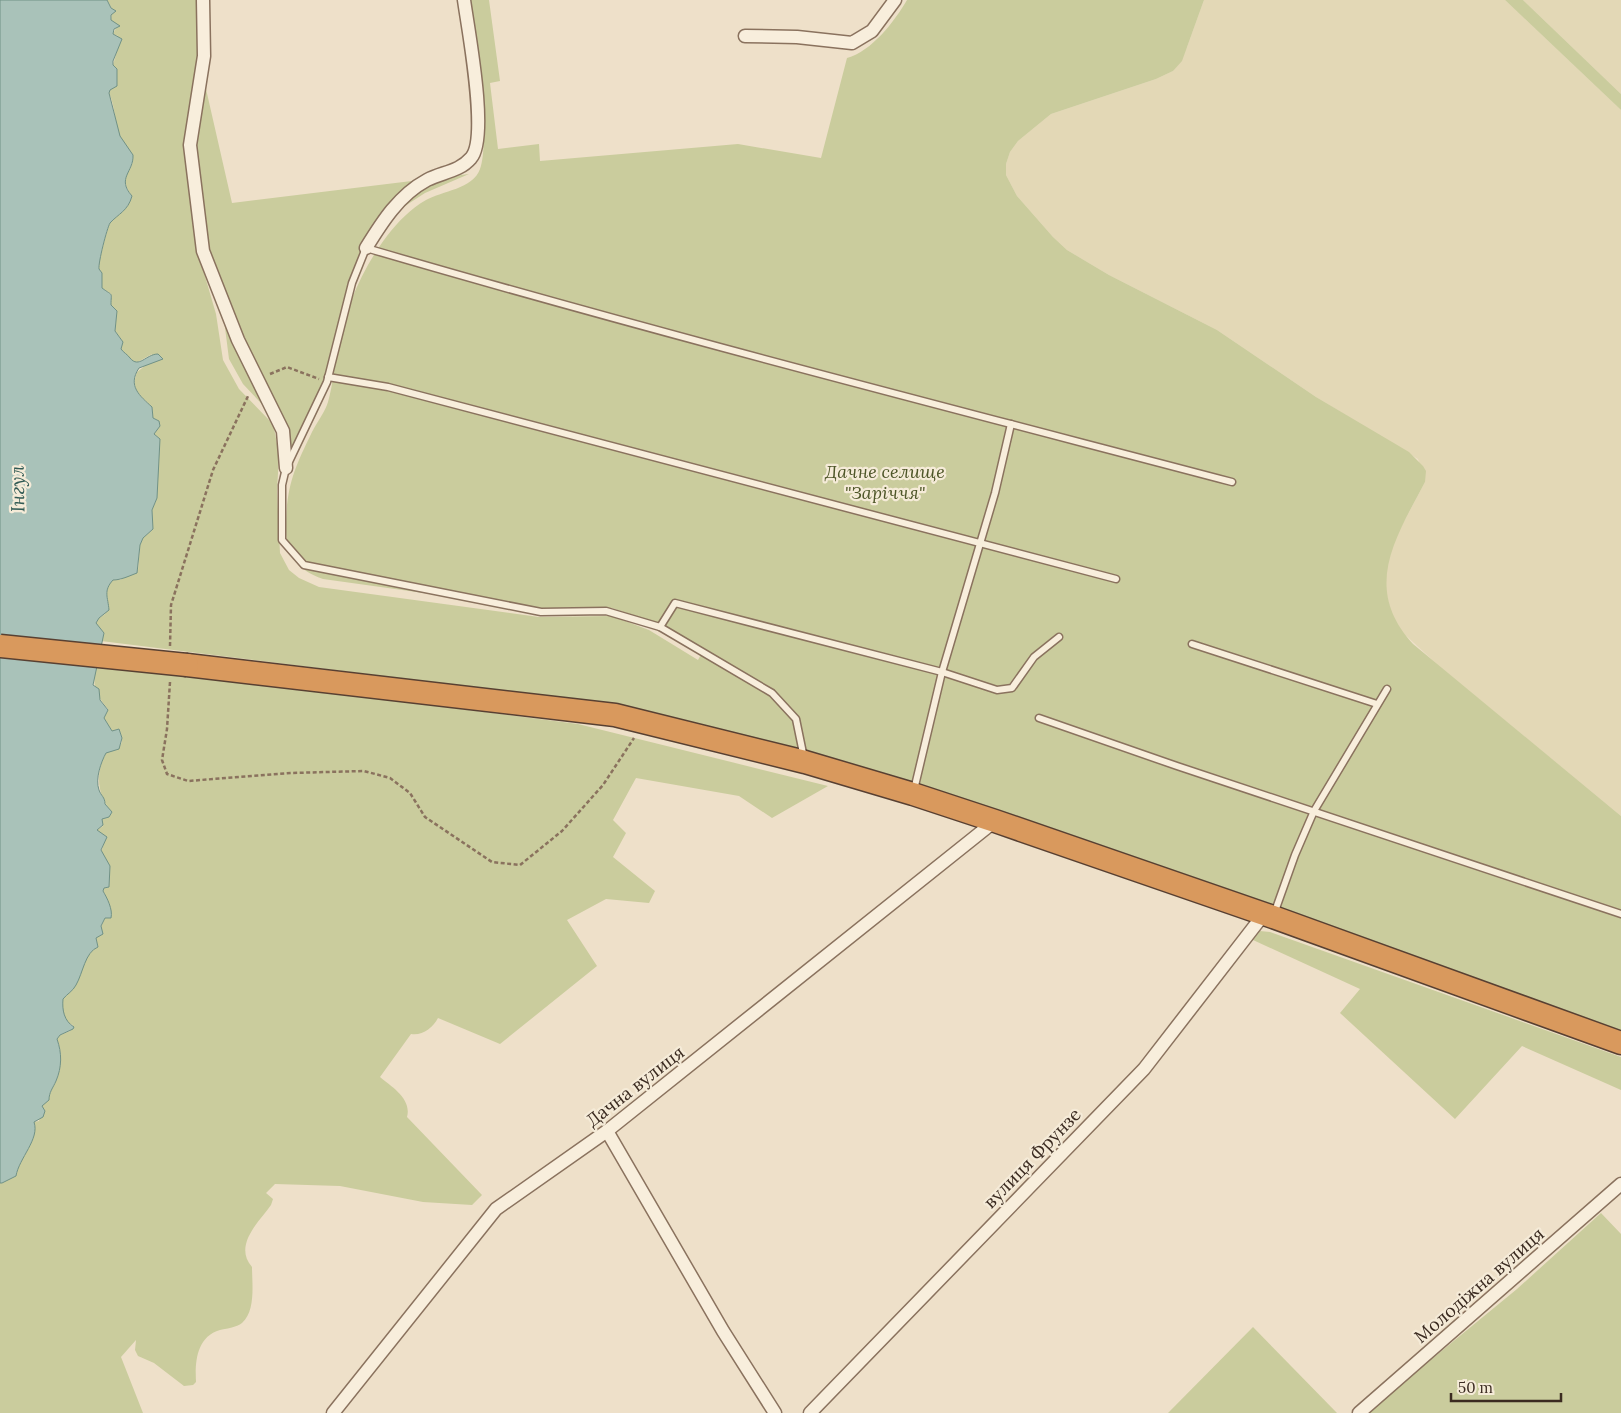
<svg xmlns="http://www.w3.org/2000/svg" width="1621" height="1413" font-family="Lora,serif">
<rect width="100%" height="100%" fill="#eee0c9"/>
<!-- farmland -->
<g fill="#e3d8b6">
<polygon points="1204,0 1505,0 1621,110 1621,816 1440,667 1400,630 1391,613 1386,592 1385,575 1390,552 1398,533 1425,482 1418,459 1316,397 1217,330 1109,275 1067,250 1053,237 1017,196 1006,175 1006,164 1010,152 1018,141 1051,114 1156,79 1173,71 1187,47"/>
<polygon points="1523,0 1621,0 1621,94"/>
</g>
<!-- green -->
<g fill="#cacc9d">
<path d="M107 0H200L201 56 190 133 200 259 216 314 223 360 239 389 270 421 274 428 279 455 277 491 280 553 289 570 299 578 319 587 539 617 612 616 649 630 698 660 703 651 653 622 612 608 580 607 539 609 323 579C297 570 286 555 286 529 286 487 294 469 312 432 317 422 325 412 328 402 333 385 334 367 337 349 344 311 363 267 387 236 398 222 410 209 426 200 442 191 473 189 480 169 492 134 471 39 465 0H489L500 81 490 83 498 149 539 144 540 161 738 144 821 158 847 58C872 51 894 22 907 0H1204L1182 61 1173 71 1156 79 1051 114 1018 141 1010 152 1006 164V175L1017 196 1053 237 1067 250 1109 275 1217 330 1316 397 1409 452 1423 466 1426 471 1425 482C1395 539 1362 588 1413 644L1621 816V1035L983 810 486 689 101 641 104 633 96 623 99 618 105 614C106 611 109 605 108 602 107 592 104 589 113 580H120L138 570 140 545 143 538 153 529 152 510 156 501 160 439 154 434 160 426 159 421 153 418 152 407C141 396 130 390 137 372L146 365 152 354 136 363 132 362 121 349 122 340 115 331 117 311 111 305V294L102 288C101 281 98 272 99 265 99 260 108 226 110 223 118 214 128 211 132 196 116 174 134 173 133 157 132 150 123 145 120 138 114 123 116 108 109 93L110 90 117 85V69L113 65 119 44 118 36 113 34 116 28 111 20 112 9Z"/>
<polygon points="1505,0 1523,0 1621,94 1621,110"/>
<polygon points="207,54 206,89 232,203 469,174 425,193 408,204 394,215 364,259 341,315 332,347 322,402 289,471 275,418 243,384 229,359 223,312 212,283 196,165 196,133"/>
<path d="M96 666 351 695 578 724 828 786 772 818 739 796 636 778 613 820 626 833 613 857 655 891 649 903 606 899 567 920 597 966 500 1044 438 1018C433 1028 422 1036 411 1034L380 1077C392 1087 412 1099 407 1117L482 1195 472 1205 423 1202 340 1186 275 1184 266 1193 273 1199 271 1205C259 1222 233 1245 252 1267 252 1283 256 1311 242 1323 237 1327 225 1329 220 1330 196 1337 195 1363 196 1382L193 1385 184 1386 154 1363 138 1356 135 1350 136 1340 121 1357 143 1413H0V1183L16 1176C19 1157 39 1142 34 1122L39 1121 43 1104 49 1100C49 1092 53 1088 56 1081 62 1067 62 1052 57 1039L60 1035 70 1031 73 1025 67 1023 62 1010 63 999C67 994 73 991 76 984 82 972 84 953 98 947L96 938 105 918H109C112 909 108 899 103 891L104 888 109 887 110 866 101 853 105 840 97 830 103 826 102 819 109 817 112 812C97 796 95 773 106 753 119 747 126 747 119 729L112 731 104 718 108 709C95 694 92 685 96 666Z"/>
<polygon points="1260,931 1270,932 1621,1057 1621,1090 1522,1046 1455,1119 1340,1013 1360,989 1253,940"/>
<polygon points="1601,1213 1621,1234 1621,1413 1366,1413 1517,1289"/>
<polygon points="1253,1327 1337,1413 1168,1413"/>
</g>
<!-- water -->
<path fill="#a9c2b9" stroke="#709186" d="M0 0H107L111 8 116 11 111 15V20L120 26 114 29 113 34 122 39 113 61V65L117 69V86L110 90 109 93 120 136 133 155C134 172 116 178 132 196 128 211 118 214 110 223 107 228 98 263 99 269L102 273V288C114 297 111 291 111 305L117 311 115 331 123 342 121 349C124 353 127 354 130 358 139 369 146 354 158 354L163 359 139 368C127 386 140 396 152 407L153 418 159 421 160 426 154 434 160 439 157 498 152 510 153 529 143 538 140 545 137 573C129 576 121 580 113 580 103 591 108 597 109 610L99 618 96 623 104 633 93 685 99 689 100 700 108 710 104 718 112 731 119 729 122 738 119 749 106 753C101 762 95 779 99 790 101 796 105 797 105 804L112 812 109 817 102 819 103 825 97 830 107 837 101 850 110 866 109 887 104 888 103 891C107 898 113 909 111 918H105L101 926 103 934 96 938 98 947C85 952 83 973 76 985 73 991 67 994 63 999 62 1010 64 1021 74 1027L73 1029 60 1035 57 1039C62 1053 62 1067 56 1081 53 1088 49 1092 49 1100L42 1106 45 1111 43 1117 34 1122C40 1139 19 1158 16 1176L2 1183H0Z"/>
<g fill="none" stroke-linecap="round" stroke-linejoin="round">
<defs>
<g id="lane">
<polyline points="328,377 388,387 1116,579"/>
<polyline points="660,627 675,603 942,672 997,690 1012,688 1034,657 1059,637"/>
<polyline points="1192,644 1377,704"/>
<polyline points="1039,718 1177,766 1621,914"/>
<path d="M804 758 796 719 772 693 660 627 606 611 541 612 304 565 282 540V485L286 468 327 382 352 283 366 248C653 332 943 406 1232 482"/>
<polyline points="914,790 942,672 995,493 1011,424"/>
<polyline points="1274,914 1295,855 1314,811 1387,689"/>
</g>
<g id="street">
<polyline points="203,0 204,56 190,145 203,251 238,340 283,431 286,468"/>
<polyline points="745,36 797,37 852,43 872,31 895,0"/>
<path d="M366 248C382 222 399 195 427 180 442 172 459 172 471 158 489 138 468 29 464 0"/>
<polyline points="607,1131 723,1331 775,1413"/>
<polyline points="333,1413 496,1209 607,1131 995,821"/>
<polyline points="810,1413 1144,1069 1264,914"/>
<polyline points="1359,1413 1621,1184"/>
</g>
<polyline id="highway" points="187,665 615,715 805,762 913,794 995,821 1273,917 1621,1043"/>
</defs>
<!-- lane casing -->
<use href="#lane" stroke="#8a725e" stroke-width="9"/>
<!-- street casing -->
<use href="#street" stroke="#8a725e" stroke-width="15"/>
<!-- highway casing -->
<use href="#highway" stroke="#584032" stroke-width="25"/>
<!-- path -->
<g stroke="#8a725e" stroke-width="2.5" stroke-dasharray="4 2.5" stroke-linecap="butt">
<polyline points="270,374 287,367 319,379"/>
<polyline points="170,646 171,605 190,544 213,470 249,394"/>
<polyline points="170,682 167,729 162,760 167,774 188,781 291,773 364,771 390,778 410,793 425,817 492,862 520,865 562,831 603,785 634,738"/>
</g>
<!-- lane -->
<use href="#lane" stroke="#f8eedc" stroke-width="6"/>
<!-- street -->
<use href="#street" stroke="#f8eedc" stroke-width="12"/>
<!-- highway -->
<use href="#highway" stroke="#d9995d" stroke-width="22"/>
<defs>
<polyline id="highway-bridge" points="0,646 187,665"/>
</defs>
<!-- highway-bridge casing -->
<use href="#highway-bridge" stroke="#584032" stroke-width="25" stroke-linecap="butt"/>
<!-- highway-bridge -->
<use href="#highway-bridge" stroke="#d9995d" stroke-width="22"/>
</g>
<g text-anchor="middle" dominant-baseline="central" stroke-width="4.5" stroke-linejoin="round" paint-order="stroke">
<!-- park labels -->
<g font-size="18" font-style="italic" fill="#4e5628" stroke="#f5ebd8">
<text x="885" y="471">Дачне селище<tspan x="885" dy="21">"Заріччя"</tspan></text>
</g>
<!-- street labels -->
<g font-size="18" fill="#3b2b21" stroke="#f5ebd8">
<text transform="translate(635 1086) rotate(-38)">Дачна вулиця</text>
<text transform="translate(1032 1158) rotate(-46)">вулиця Фрунзе</text>
<text transform="translate(1479 1285) rotate(-41)">Молодіжна вулиця</text>
</g>
<!-- water labels -->
<g font-size="19" font-style="italic" fill="#315a54" stroke="#f5ebd8">
<text transform="translate(17 489) rotate(-91)">Інгул</text>
</g>
</g>
<!-- scale -->
<path d="M1451 1393v8h110v-8" fill="none" stroke="#3b2b21" stroke-width="2.5"/>
<text x="1458" y="1393" font-size="15" fill="#3b2b21" stroke="#f5ebd8" stroke-width="4" paint-order="stroke">50 m</text>
</svg>
